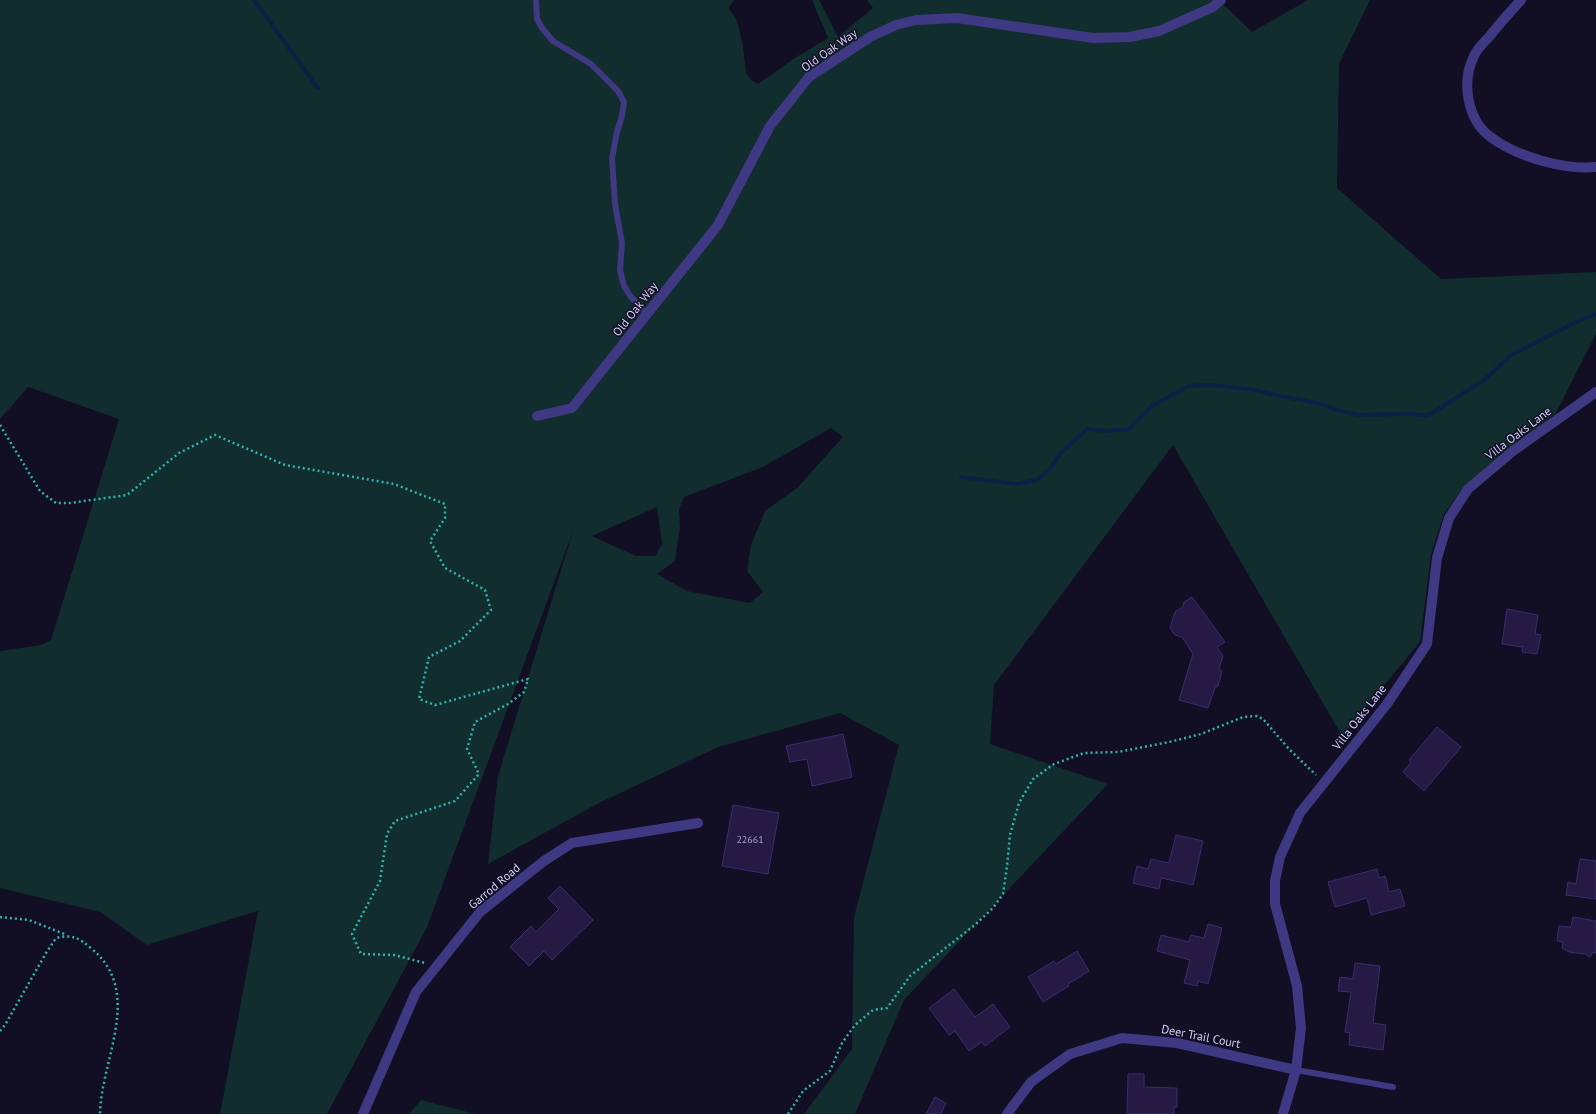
<svg xmlns="http://www.w3.org/2000/svg" width="1596" height="1114" font-family="'PT Sans',sans-serif">
<rect width="100%" height="100%" fill="#120e23"/>
<!-- green -->
<g fill="#112d2d" fill-rule="evenodd">
<path d="M0 0H734L729 8 737 21 743 46 746 73 751 80 758 84 795 58 828 38 812 0H819L838 37 873 8 867 0H1219L1252 32 1308 0H1370L1339 64 1337 188 1441 279 1596 272V334L1556 413 1464 486 1444 514 1431 554 1420 642 1342 736 1173 445 994 685 990 744 1108 784 904 1000 855 1114H804L852 1049 854 917 899 745 840 713 718 747 599 803 488 864 498 776 573 531 427 927 327 1114H220L258 911 147 945 100 912 0 888V653L1 651 41 645 51 640 119 419 28 387 0 419ZM831 428 843 437 797 488 765 511 751 545 747 571 763 592 750 603 687 591 657 574 675 561 680 527 679 509 684 497 763 467ZM657 507 662 544 655 556H636L592 536Z"/>
<polygon points="421,1100 475,1114 409,1114"/>
</g>
<g fill="none" stroke-linecap="round" stroke-linejoin="round">
<!-- stream -->
<g stroke="#0c1f45" stroke-width="4">
<polyline points="254,0 318,88"/>
<path d="M961 477 1017 484 1037 480 1050 469 1060 454 1087 429 1105 431 1129 429 1152 406 1189 386 1210 385 1249 389 1270 394 1322 404 1334 409 1358 415 1400 414C1410 411 1419 417 1429 415L1483 381 1511 355 1578 321 1596 314"/>
</g>
</g>
<!-- building -->
<g fill="#241a44" stroke="#3b2c70">
<polygon points="1192,597 1225,642 1217,647 1223,656 1219,668 1222,672 1218,686 1215,688 1208,708 1179,700 1193,654 1182,637 1175,635 1170,628 1175,612 1183,607 1184,602"/>
<polygon points="1507,609 1538,615 1535,634 1541,635 1537,654 1522,652 1523,647 1502,644"/>
<polygon points="1437,727 1461,747 1424,791 1403,772 1411,762 1409,760"/>
<polygon points="843,734 852,777 812,786 807,759 790,762 786,746"/>
<polygon points="733,805 779,813 768,874 722,866"/>
<polygon points="1176,835 1203,841 1193,885 1161,878 1159,889 1133,883 1137,866 1148,869 1151,859 1169,863"/>
<polygon points="1580,859 1596,861 1596,899 1566,895 1568,882 1576,884"/>
<polygon points="1377,869 1379,878 1385,876 1389,892 1400,889 1405,906 1371,915 1367,898 1335,907 1328,882"/>
<polygon points="560,886 593,920 552,960 544,951 529,966 510,947 531,926 536,932 559,909 548,898"/>
<polygon points="1573,917 1596,921 1596,953 1593,952 1590,957 1585,954 1569,952 1562,948 1563,942 1557,941 1559,926 1571,927"/>
<polygon points="1208,924 1222,928 1208,984 1198,981 1197,986 1184,983 1190,960 1157,951 1161,935 1189,942 1191,935 1204,938"/>
<polygon points="1077,951 1089,971 1068,984 1069,986 1043,1002 1028,977 1054,961 1056,964"/>
<polygon points="1355,963 1380,966 1373,1023 1386,1025 1383,1050 1349,1045 1350,1033 1345,1032 1351,992 1338,991 1340,977 1353,979"/>
<polygon points="954,989 975,1017 993,1004 1010,1027 985,1046 982,1042 969,1051 955,1031 949,1035 929,1008"/>
<polygon points="1128,1074 1144,1074 1144,1087 1177,1088 1177,1107 1174,1107 1174,1114 1127,1114"/>
<polygon points="935,1097 946,1103 941,1114 926,1114"/>
</g>
<g fill="none" stroke-linecap="round" stroke-linejoin="round">
<!-- path -->
<g stroke="#2fb5b0" stroke-width="2.5" stroke-dasharray="2 3" stroke-linecap="butt">
<polyline points="0,425 40,491 56,503 70,503 127,495 179,453 215,435 285,465 394,484 445,504 445,518 430,541 445,568 485,590 491,610 460,641 429,657 419,699 435,705 528,679 524,692 508,704 475,722 467,749 479,774 455,801 395,821 387,834 380,881 352,934 361,954 394,955 425,963"/>
<polyline points="0,917 29,920 67,935"/>
<path d="M0 1031 5 1025 46 953 56 938C73 934 79 938 92 949 144 993 101 1059 100 1114"/>
<polyline points="788,1114 803,1091 830,1071 842,1043 855,1025 873,1010 887,1008 910,976 976,924 993,908 1003,894 1007,866 1010,835 1019,803 1033,779 1054,764 1084,753 1118,752 1169,742 1201,734 1243,717 1257,716 1263,719 1289,749 1316,775"/>
</g>
<!-- service -->
<g stroke="#3e3982" stroke-width="6">
<polyline points="536,0 537,19 542,28 553,41 591,64 618,91 624,102 622,116 617,132 612,158 615,204 622,243 620,270 624,286 631,297 647,314"/>
<polyline points="1296,1070 1393,1087"/>
</g>
<!-- minor -->
<g stroke="#3e3982" stroke-width="10">
<path d="M1521 0C1510 12 1499 24 1489 37 1484 42 1477 49 1474 56 1461 82 1467 121 1492 138 1518 157 1564 170 1596 167"/>
<polyline points="537,416 572,408 718,225 770,126 809,77 870,37 896,25 916,20 957,18 1093,38 1130,37 1159,31 1213,7 1221,0"/>
<polyline points="363,1114 416,992 480,912 544,861 572,843 698,823"/>
<polyline points="1007,1114 1031,1082 1070,1054 1122,1038 1177,1043 1296,1070"/>
<polyline points="1283,1114 1296,1070 1301,1028 1297,986 1275,904 1275,881 1280,857 1300,813 1387,704 1427,644 1437,558 1449,518 1468,489 1513,451 1596,392"/>
</g>
</g>
<g text-anchor="middle" dominant-baseline="central" stroke-width="3" stroke-linejoin="round" paint-order="stroke">
<!-- number labels -->
<g font-size="10" fill="#aaa3d0">
<text x="750" y="839">22661</text>
</g>
<!-- street labels -->
<g font-size="12" fill="#d7d1ff" stroke="#120e23">
<text transform="translate(829 50) rotate(-35)">Old Oak Way</text>
<text transform="translate(635 309) rotate(-52)">Old Oak Way</text>
<text transform="translate(1518 433) rotate(-37)">Villa Oaks Lane</text>
<text transform="translate(1359 717) rotate(-52)">Villa Oaks Lane</text>
<text transform="translate(494 886) rotate(-40)">Garrod Road</text>
<text transform="translate(1201 1036) rotate(11)">Deer Trail Court</text>
</g>
</g>
</svg>
